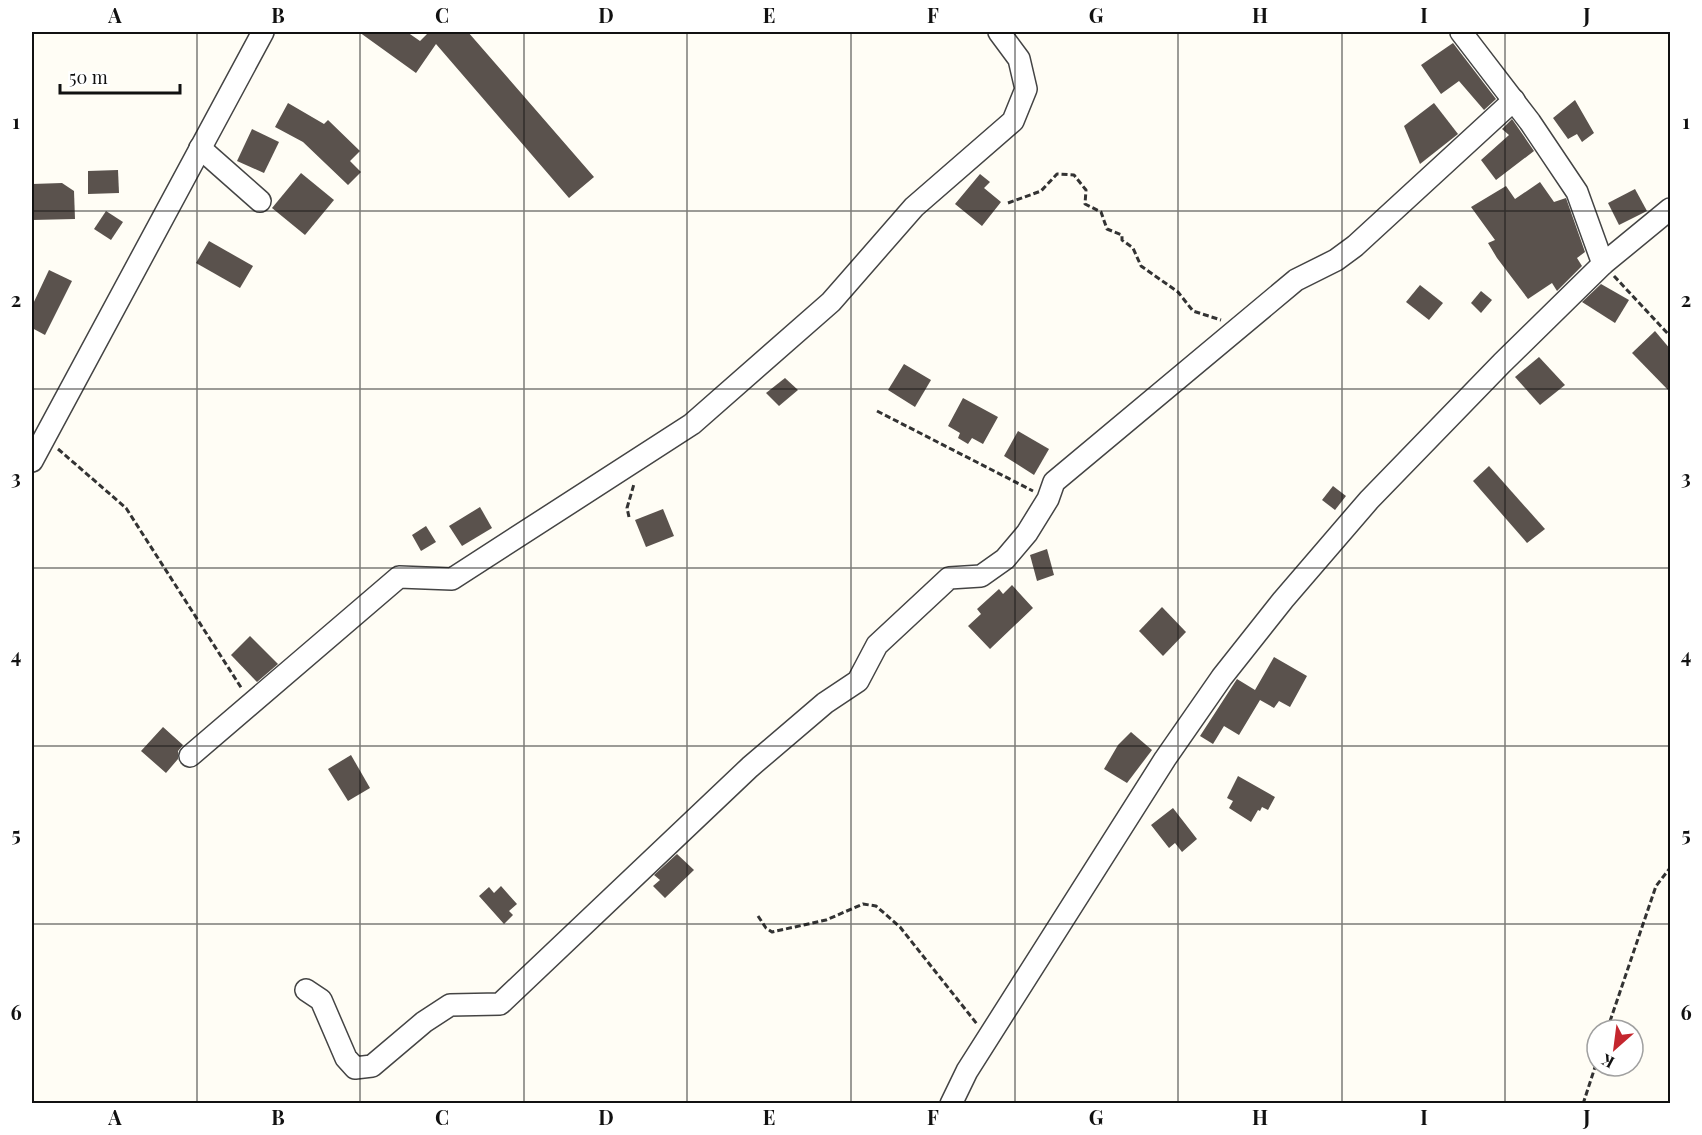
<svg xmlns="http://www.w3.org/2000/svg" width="1702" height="1135" font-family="'Playfair Display',serif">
<rect width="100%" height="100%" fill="#fffdf5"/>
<!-- building -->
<g fill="#5a524d">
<polygon points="359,32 407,32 420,41 427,34 425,32 468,32 594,177 569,198 436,44 416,73"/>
<polygon points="1453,43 1496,99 1484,110 1459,81 1441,94 1421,65"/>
<polygon points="1575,100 1594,133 1582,142 1577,134 1568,139 1553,118"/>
<polygon points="288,103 324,124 328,120 360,151 350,161 361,172 348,185 303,142 275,127"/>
<polygon points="1434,103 1458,134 1420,164 1404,126"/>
<polygon points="1512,119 1534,151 1496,180 1481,160 1509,135 1502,129"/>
<polygon points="252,129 279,142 264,173 237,161"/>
<polygon points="118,170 119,193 88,194 88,171"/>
<polygon points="301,173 334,200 305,235 272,208"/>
<polygon points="980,174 990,182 984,188 1001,202 982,226 955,204"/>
<polygon points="1540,182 1554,202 1566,198 1585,252 1577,258 1582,266 1557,291 1552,283 1528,299 1497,258 1488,243 1495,240 1471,207 1506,186 1515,199"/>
<polygon points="62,183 74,191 75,219 32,220 32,184"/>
<polygon points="1635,189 1647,211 1619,225 1608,203"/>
<polygon points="106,211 123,222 111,240 94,229"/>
<polygon points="209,241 253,266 240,288 196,263"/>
<polygon points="49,270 72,281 45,335 32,328 32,306"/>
<polygon points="1601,284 1629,300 1615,323 1582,302"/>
<polygon points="1420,285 1443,303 1429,320 1406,302"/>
<polygon points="1481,291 1492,300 1481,313 1471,303"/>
<polygon points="1655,331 1671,350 1671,393 1632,353"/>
<polygon points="1539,357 1565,385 1540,405 1515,377"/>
<polygon points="904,364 931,380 915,407 888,390"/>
<polygon points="785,378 798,390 779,406 766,393"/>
<polygon points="963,398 998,417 983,444 972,438 968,444 958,438 960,433 948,426"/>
<polygon points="1018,431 1049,449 1034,475 1004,456"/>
<polygon points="1489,466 1545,529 1527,543 1473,481"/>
<polygon points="1333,486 1346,496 1335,510 1322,500"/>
<polygon points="480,507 492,528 462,546 449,526"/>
<polygon points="663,509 674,536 646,547 635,520"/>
<polygon points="426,526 436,542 421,551 412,535"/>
<polygon points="1047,549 1054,575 1037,581 1030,555"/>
<polygon points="1012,585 1033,608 990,649 968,626 981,614 977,609 999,589 1003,594"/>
<polygon points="1162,607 1186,632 1163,656 1139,631"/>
<polygon points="250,636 278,664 257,682 231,655"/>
<polygon points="1274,657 1307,676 1290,707 1279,701 1274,708 1260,700 1239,735 1224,726 1213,744 1200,736 1237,679 1255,690"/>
<polygon points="163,727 183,745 178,751 178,759 166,773 141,751"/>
<polygon points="1131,732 1152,750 1127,783 1104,769 1118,745"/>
<polygon points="351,755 370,788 348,801 328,769"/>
<polygon points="1238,776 1275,797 1268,810 1262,807 1260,811 1258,810 1251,822 1229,808 1233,801 1227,798"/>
<polygon points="1173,808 1197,839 1182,852 1175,843 1169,848 1151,825"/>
<polygon points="677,854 694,870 665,898 653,886 660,880 654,875"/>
<polygon points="501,886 517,904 509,911 513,915 504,924 479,896 489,887 494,893"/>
</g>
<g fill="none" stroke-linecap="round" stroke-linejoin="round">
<defs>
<g id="minor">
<polyline points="1461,32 1530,122 1577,192 1603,264"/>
<polyline points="200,148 260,201"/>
<polyline points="32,461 263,32"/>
<polyline points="190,756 399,577 452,579 692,424 831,302 914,207 1013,121 1026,89 1019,59 999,32"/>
<polyline points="306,990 321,1000 346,1058 355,1068 372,1066 424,1022 450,1005 500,1004 750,767 825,703 858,681 877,645 949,578 981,576 1005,559 1027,533 1048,499 1054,482 1296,280 1336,260 1355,246 1514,100"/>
<polyline points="951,1104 967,1071 1165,759 1222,677 1283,600 1369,500 1502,363 1603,264 1670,209"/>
</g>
</defs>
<!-- minor casing -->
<use href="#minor" stroke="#444" stroke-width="24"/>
<!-- path -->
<g stroke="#333" stroke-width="3" stroke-dasharray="6 3" stroke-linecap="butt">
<polyline points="1008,203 1041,191 1057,174 1074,175 1086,190 1085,204 1101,212 1107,229 1122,235 1122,240 1133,248 1141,266 1178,292 1193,311 1221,320"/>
<polyline points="1614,276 1670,336"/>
<polyline points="877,411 1033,491"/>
<polyline points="58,449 126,508 242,689"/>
<polyline points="629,517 627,508 634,484"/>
<polyline points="758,916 766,928 772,932 826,920 863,904 876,906 900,927 977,1024"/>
<polyline points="1607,1030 1656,886 1670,868"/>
<polyline points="1583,1104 1597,1061"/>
</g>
<!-- minor -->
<use href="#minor" stroke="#fff" stroke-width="21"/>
</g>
<!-- grid -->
<path fill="none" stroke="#111" stroke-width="1.5" stroke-opacity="0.55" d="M197 32V1104M360 32V1104M524 32V1104M687 32V1104M851 32V1104M1015 32V1104M1178 32V1104M1342 32V1104M1505 32V1104M32 211H1670M32 389H1670M32 568H1670M32 746H1670M32 924H1670"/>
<!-- border -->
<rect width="1702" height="1135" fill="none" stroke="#ffffff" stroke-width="66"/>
<!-- north arrow -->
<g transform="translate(1615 1048) rotate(208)"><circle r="28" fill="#ffffff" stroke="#a0a0a0" stroke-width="1.5"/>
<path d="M0-4.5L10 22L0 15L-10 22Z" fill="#c4262e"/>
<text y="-9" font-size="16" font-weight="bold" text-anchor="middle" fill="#111111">K</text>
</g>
<!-- scale -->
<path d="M60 84v9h120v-9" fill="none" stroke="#111111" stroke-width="3"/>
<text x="69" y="84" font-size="18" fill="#111111" stroke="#ffffff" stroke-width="4.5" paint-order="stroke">50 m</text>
<rect x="33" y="33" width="1636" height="1069" fill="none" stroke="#111" stroke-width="2"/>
<g font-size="20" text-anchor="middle" font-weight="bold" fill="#111">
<text x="115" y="23">A</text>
<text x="278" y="23">B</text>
<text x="442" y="23">C</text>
<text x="606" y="23">D</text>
<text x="769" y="23">E</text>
<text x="933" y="23">F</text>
<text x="1096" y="23">G</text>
<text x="1260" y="23">H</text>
<text x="1424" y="23">I</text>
<text x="1587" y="23">J</text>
<text x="16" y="129">1</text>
<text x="1686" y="129">1</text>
<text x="16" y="307">2</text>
<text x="1686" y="307">2</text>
<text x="16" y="485">3</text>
<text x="1686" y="485">3</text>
<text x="16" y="663">4</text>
<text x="1686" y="663">4</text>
<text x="16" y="842">5</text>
<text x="1686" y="842">5</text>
<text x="16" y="1020">6</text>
<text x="1686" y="1020">6</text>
<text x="115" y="1125">A</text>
<text x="278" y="1125">B</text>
<text x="442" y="1125">C</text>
<text x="606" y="1125">D</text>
<text x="769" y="1125">E</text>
<text x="933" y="1125">F</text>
<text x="1096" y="1125">G</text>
<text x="1260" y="1125">H</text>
<text x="1424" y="1125">I</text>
<text x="1587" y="1125">J</text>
</g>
</svg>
